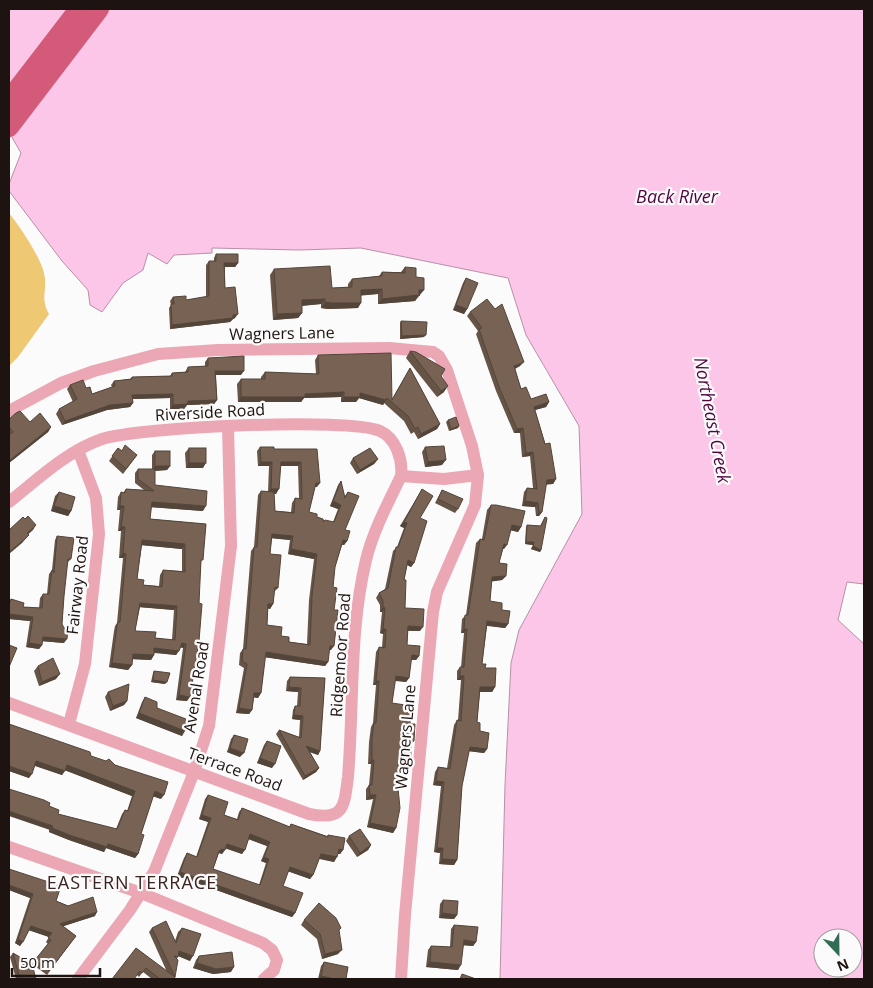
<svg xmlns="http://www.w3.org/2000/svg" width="873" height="988" font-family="'Open Sans',sans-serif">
<rect width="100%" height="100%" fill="#fbfbfb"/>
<!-- green -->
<path fill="#eec873" d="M9 213C20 227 44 261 45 279 46 294 41 299 49 314L18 357 9 366Z"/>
<!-- water -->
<path fill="#fbc6e7" stroke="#b890a6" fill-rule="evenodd" d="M9 9H864V584L847 582 838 620 864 644V979H500L505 785 511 663 519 630 582 514 579 426 526 335 508 278 361 248 299 250 212 248V253L174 255 167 264 148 253 143 270 123 283 102 312 90 305 88 290 62 261 9 191V184L21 153 9 132ZM823 938H853V968H823Z"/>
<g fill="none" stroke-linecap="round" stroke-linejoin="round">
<!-- street -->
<g stroke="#eca7b4" stroke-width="12">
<polyline points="9,411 61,383 94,371 158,354 218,350 389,348 433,352 439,356 447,370 472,446 478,475 475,505 437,592 433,612 405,915 401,979"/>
<polyline points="401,476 444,479 478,475"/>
<path d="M9 502C38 479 67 451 102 439 137 427 351 417 380 431 396 438 403 460 401 476 388 503 373 531 366 560 349 631 354 704 348 777 344 806 345 821 309 814L9 703"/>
<polyline points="69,724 85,664 99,534 96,498 78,450"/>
<polyline points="9,847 141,893 263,943 272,950 277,960 274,970 264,979"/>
<polyline points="78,979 130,910 154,872 194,772 209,726 231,546 228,427"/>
</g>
<!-- primary -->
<g stroke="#d45a79" stroke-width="20">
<polyline points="9,100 79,9"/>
<polyline points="9,127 99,9"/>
</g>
</g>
<!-- wall -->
<g fill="#665447" fill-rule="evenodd">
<polygon points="216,254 238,263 235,267 225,267 225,288 235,318 233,319 230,322 170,329 169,308 171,305 170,301 173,297 186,300 206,297 206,265 209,261 214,261 214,258"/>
<polygon points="405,267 416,277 420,296 418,296 415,301 378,304 378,294 361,295 358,308 328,309 321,308 321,304 302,306 302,313 298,318 273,320 270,275 274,269 332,288 348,287 348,284 352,279 379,276 382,272 401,272"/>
<polygon points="466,278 467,309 464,314 453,310 463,283"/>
<polygon points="470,312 520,366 515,369 521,389 531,399 549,402 546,407 535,410 556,479 553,484 546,484 542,512 539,516 536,516 535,507 522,506 524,492 527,488 533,488 530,456 522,457 520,433 514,433 496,391 476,334 478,331 467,316"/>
<polygon points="401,321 424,337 400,339 400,323"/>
<polygon points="410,351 441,376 444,392 437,397 406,358"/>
<polygon points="318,355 392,399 410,368 440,424 437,429 418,439 414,432 411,434 404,421 384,403 383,405 359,398 356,402 341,402 341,397 304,398 301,402 238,402 237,384 241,379 261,379 261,377 265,372 316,374 315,360"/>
<polygon points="208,358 241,375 216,375 217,400 214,404 187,405 184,409 170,409 170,398 133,399 133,403 130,407 107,410 62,425 56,414 59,409 73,402 67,389 70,385 86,388 92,394 112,387 111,385 114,381 130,379 132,377 170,376 172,373 185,372 188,367 205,366 205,362"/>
<polygon points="9,419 30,422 51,427 48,432 9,463"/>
<polygon points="448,420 459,426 458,428 449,431 446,422"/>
<path d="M260 447 274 449H317V487H315L309 512 324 521 333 522 338 509 330 506 338 485 341 481 344 497 348 492 345 530 347 541 344 545H342L335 567 333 587 334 610 331 650H329L328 662 325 666 265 657 261 693 258 698 254 697 252 710 249 714 236 713 244 668 239 665 240 653 243 649 251 551 254 547 258 495 261 491 268 492 269 466H258L257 451ZM281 466H298L299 499 295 498 292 503 291 512 275 511 274 494H276ZM272 538 290 540 288 554 314 559 309 600 307 644 289 642 267 625 268 608 270 609 273 604 274 592 278 588 270 554Z"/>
<polygon points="425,447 442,465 425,467 422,452"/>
<polygon points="118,448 122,451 137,455 123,474 109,461"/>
<polygon points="189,448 203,468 186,468 185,453"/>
<path d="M155 451 170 466 167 470 155 471V485L203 511 151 507 150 519 206 524 201 563 187 701 176 700 183 648 181 647 176 655 154 653V655L151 660 132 659V665L128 670 109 667 114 631 115 626 117 623 123 558H119L121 531H118L120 510H117L118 497 121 492 123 493 126 489 144 490 135 483V473L138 469H152V455ZM142 545 182 549V571L163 570 160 575 159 586 143 585 137 579ZM140 607 174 610 172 640 155 638 135 631Z"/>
<polygon points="353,458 378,459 374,464 357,474 350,463"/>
<polygon points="422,489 420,518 414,563 411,567 407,565 404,580 405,608 420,631 408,631 407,645 419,656 416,660 411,660 409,678 406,682 395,681 392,703 410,724 414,741 411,745 408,762 399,761 397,778 396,828 393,833 367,827 373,799 366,800 366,789 369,785 371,764 368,764 369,742 371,727 373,723 376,685 373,685 376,652 379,647 382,647 383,634 380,633 382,612 380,612 380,605 376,598 379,593 385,589 393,551 397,547 404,528 400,526"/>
<polygon points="442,490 458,509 455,513 435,503"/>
<polygon points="59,492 71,511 68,516 51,511 55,496"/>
<polygon points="491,505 521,527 518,532 511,530 504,549 503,549 499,563 506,576 502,580 492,581 490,601 502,610 508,624 505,628 487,626 482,664 485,668 495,687 492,692 480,692 477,722 480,731 487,749 484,753 469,751 462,786 457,860 454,865 439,864 440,853 434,852 441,786 433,785 435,772 438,767 447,768 454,725 457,720 458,720 461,680 457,680 457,671 460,667 461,667 464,633 461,633 462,619 466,615 476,543 480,539 482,539 487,510"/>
<polygon points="545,517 541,550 540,552 531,549 533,545 525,544 526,527 527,525 540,526"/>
<polygon points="57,536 71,559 67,563 64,596 62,624 64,643 42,641 42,645 39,649 26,647 30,621 9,619 9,602 11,599 23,607 39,608 40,598 43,594 47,594 49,574 52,570 55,540"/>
<polygon points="38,666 56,679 39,686 34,671"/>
<polygon points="154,671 165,684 151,682 153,673"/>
<polygon points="290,677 325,678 320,751 318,755 310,752 319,768 316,772 303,780 276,734 279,730 299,737 300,720 292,719 293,710 295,706 297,706 298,692 286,691 287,681"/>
<polygon points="108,692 127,701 124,705 110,711 105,697"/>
<polygon points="145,697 157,708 185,722 182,736 136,718 142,702"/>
<polygon points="9,724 91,756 115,765 161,799 153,796 141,834 138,854 135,858 106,848 104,852 69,840 49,832 49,806 58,814 116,829 122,814 125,810 127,811 132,796 65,770 62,775 35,766 29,778 9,771"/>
<polygon points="234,735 240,757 227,752 231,739"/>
<polygon points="267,741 272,768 257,763 264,745"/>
<path d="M208 795 224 815 237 819 239 812 242 808 289 827 291 824 327 836 328 835 343 850 340 854H338L334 862 319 859 313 875 310 879 288 871 283 886 295 913 292 917 177 876 184 858 187 853 196 857 208 822 199 819 205 799ZM249 839 267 846 261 861 266 863 259 885 213 869 219 853 222 854 226 848 242 854Z"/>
<polygon points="349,836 371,845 368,850 357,857 346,841"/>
<polygon points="9,869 56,901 95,916 63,926 76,936 47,975 32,964 48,944 46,942 49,937 29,930 20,946 15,943 30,898 9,890"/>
<polygon points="443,900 457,915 454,919 439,918 440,904"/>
<polygon points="304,920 339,932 338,954 322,959 317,939 301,925"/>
<polygon points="454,925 476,942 473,946 463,945 458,970 426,967 428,950 431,946 450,947 451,929"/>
<polygon points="152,928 175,941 178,932 182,928 190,961 178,956 177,959 174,979 152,979 143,972 139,977 137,975 136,948 167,972 149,932"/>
<polygon points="13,953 36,979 16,979 10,957"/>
<polygon points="199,956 231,972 213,974 193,968 196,960"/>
<polygon points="324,962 346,979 318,979 321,966"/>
</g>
<!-- shaded-wall -->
<g fill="#53453a">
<polygon points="224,263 238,263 235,267 222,267"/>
<polygon points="382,289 378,294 357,296 361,290"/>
<polygon points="419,290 424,290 415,301 378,304 382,299"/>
<polygon points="325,299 321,304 298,306 302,300"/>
<polygon points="325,302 361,303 358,308 328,309 321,308"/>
<polygon points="456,305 467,309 464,314 453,310"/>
<polygon points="302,313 298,318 273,320 277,314"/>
<polygon points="238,314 235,318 233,319 230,322 170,329 172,325"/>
<polygon points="426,335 424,337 400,339 402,336"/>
<polygon points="524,362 520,366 511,370 514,366"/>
<polygon points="215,371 244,371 241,375 213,375"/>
<polygon points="448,386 444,392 437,397 441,391"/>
<polygon points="344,392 341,397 304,398 301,402 238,402 241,397"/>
<polygon points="360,393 386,400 383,405 359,398 356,402 341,402 344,397"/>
<polygon points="173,394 170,398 129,399 132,395"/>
<polygon points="217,400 214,404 187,405 184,409 170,409 173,405 188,401"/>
<polygon points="549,402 546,407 531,411 534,407"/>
<polygon points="133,403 130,407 107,410 62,425 65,421 110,405"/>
<polygon points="440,424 437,429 418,439 421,434"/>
<polygon points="459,426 458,428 449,431 451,429"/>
<polygon points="51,427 48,432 9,463 9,461"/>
<polygon points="523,428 520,433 514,433 517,429"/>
<polygon points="533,452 530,456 522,457 526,453"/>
<polygon points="378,459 374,464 357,474 360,470"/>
<polygon points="446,460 442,465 425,467 428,462"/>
<polygon points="261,462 272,462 269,466 258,466"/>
<polygon points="281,462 301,462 298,466 278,466"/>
<polygon points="189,463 206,463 203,468 186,468"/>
<polygon points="155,466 170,466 167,470 152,471"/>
<polygon points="556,479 553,484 544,485 547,480"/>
<polygon points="316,483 320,483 317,487 313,487"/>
<polygon points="271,489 279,489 276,494 268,493"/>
<polygon points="333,501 341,505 338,509 330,506"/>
<polygon points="525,501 538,503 535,507 522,506"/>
<polygon points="152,502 206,506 203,511 148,507"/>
<polygon points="54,506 71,511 68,516 51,511"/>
<polygon points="120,506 124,506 120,510 117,510"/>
<polygon points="539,512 542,512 539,516 536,516"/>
<polygon points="404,522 407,523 404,528 400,526"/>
<polygon points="36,525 33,530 24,538 27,533"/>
<polygon points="512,525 521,527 518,532 509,530"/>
<polygon points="121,527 125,527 121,531 118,531"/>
<polygon points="272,534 293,536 290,540 269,538"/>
<polygon points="29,535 22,543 9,554 9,552"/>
<polygon points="142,540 185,544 182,549 139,545"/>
<polygon points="343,540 347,541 344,545 340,544"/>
<polygon points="526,542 534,542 533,545 525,544"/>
<polygon points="504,544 507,545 504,549 501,548"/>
<polygon points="533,546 541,550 540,552 531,549"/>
<polygon points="291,549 317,554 314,559 288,554"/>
<polygon points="123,553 126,554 123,558 119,558"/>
<polygon points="408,560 414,563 411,567 405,564"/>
<polygon points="506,576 502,580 489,582 492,577"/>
<polygon points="140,603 177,606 174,610 137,607"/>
<polygon points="268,604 273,604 270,609 265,608"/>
<polygon points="383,607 385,608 382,612 380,612"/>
<polygon points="9,614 33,617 30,621 9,619"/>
<polygon points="487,621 508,624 505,628 484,625"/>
<polygon points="408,626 423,627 420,631 405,630"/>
<polygon points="383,629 386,629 383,634 380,633"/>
<polygon points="464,629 467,629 464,633 461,633"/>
<polygon points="43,637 67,639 64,643 40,641"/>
<polygon points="29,643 42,645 39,649 26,647"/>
<polygon points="182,643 186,644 183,648 179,647"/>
<polygon points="330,646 334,646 331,650 327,650"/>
<polygon points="154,648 179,651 176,655 151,652"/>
<polygon points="266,652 328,662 325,666 263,657"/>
<polygon points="133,654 154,655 151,660 130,659"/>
<polygon points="412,655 419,656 416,660 409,659"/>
<polygon points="112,663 132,665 128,670 109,667"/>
<polygon points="60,674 56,679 39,686 42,682"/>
<polygon points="396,676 409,678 406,682 393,680"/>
<polygon points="460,676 464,676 461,680 457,680"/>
<polygon points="153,680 167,682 165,684 151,682"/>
<polygon points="376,681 379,681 376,685 373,685"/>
<polygon points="289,687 301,688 298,692 286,691"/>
<polygon points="480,687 495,687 492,692 477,692"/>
<polygon points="254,693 261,693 258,698 251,697"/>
<polygon points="179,695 190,697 187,701 176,700"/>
<polygon points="127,701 124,705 110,711 113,706"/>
<polygon points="239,708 252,710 249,714 236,713"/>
<polygon points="139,713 185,731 182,736 136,718"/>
<polygon points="294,715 303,716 300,720 292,719"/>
<polygon points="306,746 320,751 318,755 304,750"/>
<polygon points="470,747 487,749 484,753 467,751"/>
<polygon points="230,748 244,753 240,757 227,752"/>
<polygon points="399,757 411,757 408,762 396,761"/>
<polygon points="260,758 275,764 272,768 257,763"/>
<polygon points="372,760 374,760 371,764 368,764"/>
<polygon points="36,761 65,771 62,775 33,765"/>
<polygon points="67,765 135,791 132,796 64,770"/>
<polygon points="9,766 32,774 29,778 9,771"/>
<polygon points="319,768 316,772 303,780 305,776"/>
<polygon points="436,781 444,782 441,786 433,785"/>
<polygon points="155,791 164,795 161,799 152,796"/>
<polygon points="370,795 376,795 373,799 366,800"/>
<polygon points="9,811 53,826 50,830 9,816"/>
<polygon points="202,815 211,818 208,822 199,819"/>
<polygon points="370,823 396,828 393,833 367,827"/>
<polygon points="52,828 108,844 138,854 135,858 106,848 104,852 69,840 49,832"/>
<polygon points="250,834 270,842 267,846 248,839"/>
<polygon points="227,844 245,850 242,854 224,848"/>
<polygon points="371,845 368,850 357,857 360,853"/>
<polygon points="437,848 443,848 440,853 434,852"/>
<polygon points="222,849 225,850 222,854 219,853 219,851"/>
<polygon points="339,849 343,850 340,854 336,854"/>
<polygon points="321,854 337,857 334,862 318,858"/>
<polygon points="264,857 269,859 266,863 261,861"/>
<polygon points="442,859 457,860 454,865 439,864"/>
<polygon points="290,867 313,875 310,879 287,871"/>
<polygon points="180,872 295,913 292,917 177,876"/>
<polygon points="9,885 33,894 30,898 9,890"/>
<polygon points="97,912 95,916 58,928 60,924"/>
<polygon points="442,913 457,915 454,919 439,918"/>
<polygon points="31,926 52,933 49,937 28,930"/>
<polygon points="18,939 23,942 20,946 15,943"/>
<polygon points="464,940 476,942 473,946 460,945"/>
<polygon points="342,950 338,954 322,959 325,954"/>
<polygon points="179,951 193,956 190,961 176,955"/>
<polygon points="430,962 461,965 458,970 426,967"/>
<polygon points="197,963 234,967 231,972 213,974 193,968"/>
<polygon points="321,976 335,979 319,979"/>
</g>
<!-- building -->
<g fill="#776253" stroke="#53453a" fill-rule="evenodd">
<polygon points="216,254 238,254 238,263 224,263 225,288 235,287 238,314 233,315 233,318 172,325 171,304 174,304 173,297 186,296 186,300 209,296 209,261 216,261"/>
<polygon points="330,266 332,288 352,287 352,279 382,276 382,272 405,273 405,267 416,268 416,277 424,278 424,290 419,290 419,295 382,299 382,289 361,290 361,303 332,303 325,302 325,299 302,300 302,313 277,314 274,269"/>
<polygon points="466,278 478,283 467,309 456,305"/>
<polygon points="487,299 495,309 502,304 524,362 514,366 521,389 526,387 531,399 546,394 549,402 534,407 545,444 550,443 556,479 547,480 542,512 539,512 538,503 525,501 527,488 537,489 533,452 526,453 523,428 517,429 499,387 479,329 482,328 470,312"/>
<polygon points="401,321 427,322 426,335 402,336"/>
<polygon points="410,351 416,352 445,369 441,376 448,386 441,391"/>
<polygon points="391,353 392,400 410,368 440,424 421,434 418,427 415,429 408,416 387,398 386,400 360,393 360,397 344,397 344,392 305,394 305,397 241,397 241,379 265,379 265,372 319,374 318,355"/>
<polygon points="244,356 244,371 215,371 217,400 188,401 187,404 173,405 173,394 132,395 133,403 110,405 65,421 59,409 77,399 70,385 83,380 86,388 90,387 92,394 115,386 114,381 132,379 132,377 172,376 172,373 188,372 188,367 208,366 208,358"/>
<polygon points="20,411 30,422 40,413 51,427 9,461 9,435 13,432 9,427 9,419 16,413"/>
<polygon points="456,417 459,426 451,429 448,420"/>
<polygon points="125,445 137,455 126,469 112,456 118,448 122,451"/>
<polygon points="444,446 446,460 428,462 425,447"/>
<path d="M260 447H274V449H317L320 483H316L309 512 317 514V517L323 519 324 522 325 520 334 522 341 505 333 501 341 481 345 498 348 492 359 496 345 530 350 531 347 541 343 540 335 567 333 587 337 588 334 610H338L334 646H330L328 662 266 652 261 693H254L252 710 239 708 247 664 242 661 243 649H246L254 547H257L261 491 274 492 275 511 294 513 295 498 302 499 301 462H281L279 489H271L272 462H261ZM272 534 293 536 291 549 317 554 312 596 310 645 289 642V637L281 636 282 627 267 625 268 604H273L275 587 278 588 281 555 270 554Z"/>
<rect x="189" y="448" width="17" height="15"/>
<polygon points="370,448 378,459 360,470 353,458"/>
<rect x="155" y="451" width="15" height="15"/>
<path d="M138 469H155V485L207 491 206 506 152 502 150 519 206 524 203 560H201L199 603 202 604 199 641 190 697 179 695 186 644 182 643 179 651 154 648V655L133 654 132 665 112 663 117 626 118 622H120L126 554 123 553 125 527H121L124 506H120L121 492 125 493 126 489 154 491 138 479ZM142 540 185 544V572L163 570 162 587 143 585 144 580 137 579ZM140 603 177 606 175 640 155 638 156 632 135 631Z"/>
<polygon points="422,489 433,496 420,518 427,521 414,563 408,560 404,580 406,580 405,608 424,609 423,627 408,626 407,645 420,646 419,656 412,655 409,678 396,676 392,703 412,706 410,724 415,724 414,741 411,741 411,757 399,757 397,778 400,808 396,828 370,823 376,795 370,795 369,785 372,785 374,760 372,760 372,738 374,723 376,723 379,681 376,681 379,647 385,648 386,629 383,629 385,608 383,607 383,601 379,593 388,588 396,547 398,547 407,523 404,522"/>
<polygon points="442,490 463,499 458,509 438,499"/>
<polygon points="59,492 75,497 71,511 54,506"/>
<polygon points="491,505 496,505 525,511 521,527 512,525 507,545 504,544 499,563 507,564 506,576 492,577 490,601 502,603 502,610 510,611 508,624 487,621 482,664 486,664 485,668 496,668 495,687 480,687 477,722 480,723 480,731 489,733 487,749 470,747 462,786 457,860 442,859 443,848 437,848 444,782 436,781 438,767 450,769 457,720 461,721 464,676 460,676 460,667 464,667 467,629 464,629 465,615 468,615 480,539 484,540"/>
<polygon points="28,516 36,525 27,533 29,535 26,538 9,552 9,530 23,517 25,519"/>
<polygon points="545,517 547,518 541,550 533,546 534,542 526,542 527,525 541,526"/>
<polygon points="57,536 74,538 71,559 68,559 64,596 62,624 64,628 68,628 67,639 43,637 42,645 29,643 33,617 9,614 9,605 11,599 24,603 23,607 42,608 43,594 49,594 52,570 54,573"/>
<polygon points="9,645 17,648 9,667"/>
<polygon points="53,658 60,674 42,682 38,666"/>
<polygon points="154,671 170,673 167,682 153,680"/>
<polygon points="290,677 325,678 320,751 306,746 319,768 305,776 279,730 301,738 303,716 294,715 295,706 300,706 301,688 289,687"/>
<polygon points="129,684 127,701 113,706 108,692"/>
<polygon points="145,697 157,702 157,708 186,719 185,722 188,723 185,731 139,713"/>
<polygon points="9,724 90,752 91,756 106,761 109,759 115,765 168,782 164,795 155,791 141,834 144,835 138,854 108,844 107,847 72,836 52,828 53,826 9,811 9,789 44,800 50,803 49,806 59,810 58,814 117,829 125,810 128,811 135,791 67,765 65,771 36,761 32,774 9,766 9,751 10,747 9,747"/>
<polygon points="234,735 248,739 244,753 230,748"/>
<polygon points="267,741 281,746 275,764 260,758"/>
<path d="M208 795 228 802 224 815 238 820 242 808 290 827 291 824 328 837V835L345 838 343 850 339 849 337 857 321 854 313 875 290 867 283 886 303 893 295 913 180 872 187 853 197 857 211 818 202 815ZM250 834 270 842 264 857 269 859 260 885 213 869 219 851 222 849 225 850 227 844 245 850Z"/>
<polygon points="360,829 371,845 360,853 349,836"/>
<polygon points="9,869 61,886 56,901 68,906 93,897 97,912 60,924 76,936 49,971 35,960 51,940 48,938 52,933 31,926 23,942 18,939 33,894 9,885"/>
<polygon points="443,900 458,901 457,915 442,913"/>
<polygon points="319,903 336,918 341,928 339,930 342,950 325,954 320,934 304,920"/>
<polygon points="166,921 176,943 182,928 201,934 193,956 179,951 178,957 174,956 178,960 175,977 152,928"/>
<polygon points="454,925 478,927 476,942 464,940 461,965 430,962 431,946 452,947"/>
<polygon points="136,948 175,977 174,979 160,979 146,968 142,973 140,971 134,979 112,979"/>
<polygon points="232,952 234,967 216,969 197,963 199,956"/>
<polygon points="13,953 32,964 36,979 20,979"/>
<polygon points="324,962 348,967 346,979 335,979 321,976"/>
<polygon points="462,974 476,979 460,979"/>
</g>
<g text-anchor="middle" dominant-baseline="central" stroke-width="4.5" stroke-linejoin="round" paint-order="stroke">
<!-- street labels -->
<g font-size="16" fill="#1d1310" stroke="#fbfbfb">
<text transform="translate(282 333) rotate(-1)">Wagners Lane</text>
<text transform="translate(210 412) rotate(-3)">Riverside Road</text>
<text transform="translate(77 585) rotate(-84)">Fairway Road</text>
<text transform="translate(340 655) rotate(-86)">Ridgemoor Road</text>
<text transform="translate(196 687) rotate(-81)">Avenal Road</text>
<text transform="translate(405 737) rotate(-85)">Wagners Lane</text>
<text transform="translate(235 769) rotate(20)">Terrace Road</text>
</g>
<!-- water labels -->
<g font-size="18" font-style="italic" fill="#51053f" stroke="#fbfbfb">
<text x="677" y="196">Back River</text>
<text transform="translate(713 420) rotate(79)">Northeast Creek</text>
</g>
<!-- neighbourhood labels -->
<g font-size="18" letter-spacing="1" fill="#3a241f" stroke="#fbfbfb">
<text x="132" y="882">EASTERN TERRACE</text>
</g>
</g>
<!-- border -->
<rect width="873" height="988" fill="none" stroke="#1d1310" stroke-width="20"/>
<!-- north arrow -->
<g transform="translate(838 953) rotate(158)"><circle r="24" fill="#fbfbfb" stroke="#a29e9d"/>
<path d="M0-4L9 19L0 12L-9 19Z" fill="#336c54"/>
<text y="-8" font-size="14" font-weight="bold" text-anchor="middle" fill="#1d1310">N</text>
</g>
<!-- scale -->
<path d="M12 968v8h88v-8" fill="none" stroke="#1d1310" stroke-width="2.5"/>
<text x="20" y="968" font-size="15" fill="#1d1310" stroke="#fbfbfb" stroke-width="4" paint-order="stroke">50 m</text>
</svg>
